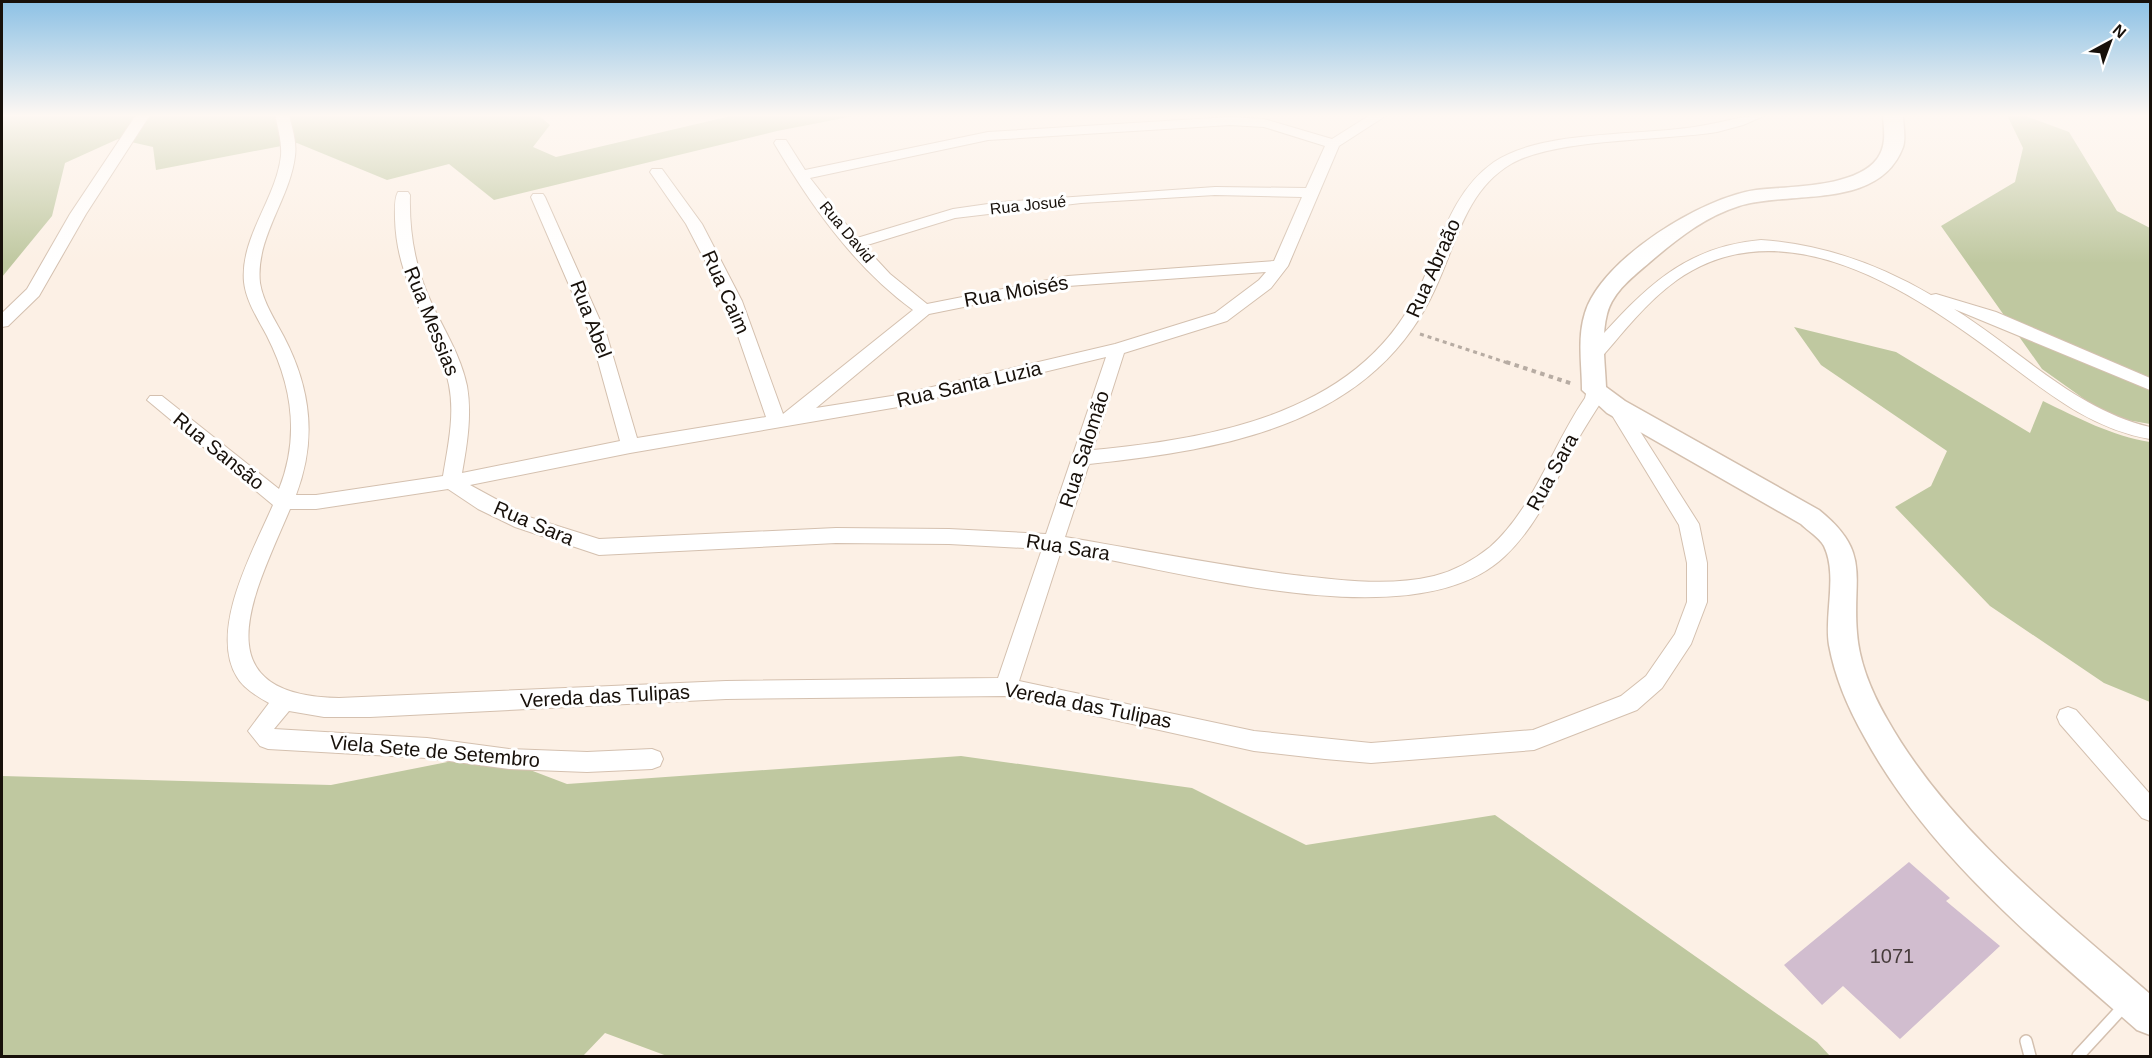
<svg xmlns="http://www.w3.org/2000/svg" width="2152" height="1058" font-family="Arial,sans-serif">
<rect width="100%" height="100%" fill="#fcf0e5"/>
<!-- forest -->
<g fill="#bfc8a0">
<polygon points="2,115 538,115 550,125 533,147 556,157 735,115 859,115 777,131 494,200 449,164 387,180 297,143 156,170 153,147 118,139 65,163 52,216 2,277"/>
<polygon points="2007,115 2023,115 2069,132 2117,211 2150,228 2150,424 2127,420 2101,411 2042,369 1941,226 2015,182 2023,148"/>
<path d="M1794 327 1896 352 2030 433 2043 401C2078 418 2112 436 2150 442V702L2104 683 1990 606 1895 507 1931 486 1947 451 1821 365Z"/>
<polygon points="488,754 567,784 961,756 1192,788 1306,845 1495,815 1817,1042 1830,1056 667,1056 605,1033 583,1056 2,1056 2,776 331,785"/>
</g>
<!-- building -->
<polygon fill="#d1bdcf" points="1909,862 1950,898 1946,901 2000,946 1900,1039 1843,986 1822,1005 1784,965"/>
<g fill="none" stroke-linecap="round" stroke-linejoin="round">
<defs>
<g id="service">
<polyline points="2026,1041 2030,1056"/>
<polyline points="2078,1056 2125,1005"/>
</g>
<g id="minor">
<polygon points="136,115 150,115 86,214 39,296 8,326 2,327 2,313 27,289 70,214"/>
<path d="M275 115H289C292 128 297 142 295 156 290 199 255 238 260 283 263 302 275 320 284 337 311 389 317 440 296 495H316L443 476C448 446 455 415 449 385 436 324 397 288 395 219 395 210 394 199 398 192H408L410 195C409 232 415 268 431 302 444 330 461 356 467 386 472 415 467 445 462 473L620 441 591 336 531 197 533 194H543L545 197 607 336 637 438 766 417 726 301 686 224 650 172 652 169H662L702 224 742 301 783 414 913 310C854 267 810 204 774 143L776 140H786L805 170 988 132 1230 117 1264 119 1332 139 1370 115H1387L1339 146 1288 266 1271 288 1227 321 1124 353 1093 450C1216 438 1361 413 1419 289 1440 245 1451 192 1494 162 1541 130 1638 136 1694 127 1719 124 1741 115 1766 115L1743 125 1717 132C1661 141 1556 138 1511 164 1465 191 1456 245 1435 289 1373 426 1222 450 1089 464L1065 537C1142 550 1217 565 1294 575 1340 580 1388 587 1434 576 1454 571 1474 560 1490 547 1534 508 1552 446 1585 398L1588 386H1600L1603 399C1594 413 1585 427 1577 441 1555 481 1539 524 1505 556 1415 643 1173 568 1061 551L1019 681 1254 731 1371 743 1533 730 1621 696 1646 676 1675 634 1687 602V563L1679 525 1607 407 1610 403H1622L1699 524 1707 563V602L1691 644 1662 688 1637 710 1534 750 1371 763 1325 759 1254 751 1006 696 726 699 370 717H324L289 711 274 729 427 738 509 749 587 752 652 749 660 752 663 759 660 766 652 769 587 772 509 769 427 758 268 749 260 746 248 731 269 703C258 697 243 688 237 677 208 630 254 549 273 505L147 400 150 396H162L279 489C300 437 292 385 267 336 258 319 246 301 244 282 240 237 276 199 281 156 282 142 278 128 275 115ZM1230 125 1264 127 1325 146 1306 188 1215 187 1002 202 953 209 857 238 810 178 988 140ZM1215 195 1302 197 1274 261 1068 276 927 304 890 274 864 246 955 218 1081 203ZM1266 272 1259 280 1215 313 1115 344 898 395 816 408 929 314 1068 286ZM1106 357 1046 534 949 529 836 528 599 539 529 517 470 485 630 453 898 407ZM448 489 478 509 515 527 599 555 836 543 949 544 1042 549 998 678 726 681 339 698C198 695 255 592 290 509H316Z"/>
<path d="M1761 240C1822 244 1878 264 1931 295L1936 294 1996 312 2150 378V390L1954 309C2019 349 2074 409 2150 427V439C2091 429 2048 393 2001 358 1913 292 1784 205 1677 280 1646 302 1623 333 1598 361H1586L1583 357 1586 353C1638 296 1678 247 1761 240Z"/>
<polygon points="2068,707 2076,710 2150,794 2150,821 2142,818 2060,724 2057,717 2060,710"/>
</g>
<path id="secondary" d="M1883 115H1903C1903 125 1906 138 1903 147 1879 211 1790 190 1739 206 1706 216 1677 239 1650 262 1634 276 1613 291 1607 314 1601 337 1605 363 1606 387L1625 401 1819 510C1872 553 1852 575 1857 633 1859 662 1872 693 1887 719 1949 829 2056 912 2150 994V1035L2137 1030C2039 944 1929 855 1865 738 1849 710 1835 678 1829 645 1824 614 1838 575 1824 546 1819 537 1808 531 1801 524L1607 413 1582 390C1582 365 1577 338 1585 313 1601 259 1703 197 1756 190 1789 186 1855 188 1877 159 1887 145 1884 131 1883 115Z"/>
</defs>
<!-- service casing -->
<use href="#service" stroke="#d4c0af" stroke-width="14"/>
<!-- minor casing -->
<use href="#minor" stroke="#d4c0af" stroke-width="2"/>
<!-- secondary casing -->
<use href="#secondary" stroke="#d4c0af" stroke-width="3"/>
<!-- path-far1 -->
<polyline stroke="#b7aca3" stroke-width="3" stroke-dasharray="4 4" stroke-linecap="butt" points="1420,334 1511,364"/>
<!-- path -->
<polyline stroke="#b7aca3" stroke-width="4" stroke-dasharray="4.5 4.5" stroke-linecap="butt" points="1506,362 1573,384"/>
<!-- service -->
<use href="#service" stroke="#fff" stroke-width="11"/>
<!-- minor -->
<use href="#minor" fill="#fff" fill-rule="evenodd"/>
<!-- secondary -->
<use href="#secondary" fill="#fff" fill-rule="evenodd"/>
</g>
<!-- sky -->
<linearGradient id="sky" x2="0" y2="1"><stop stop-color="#8cc1e5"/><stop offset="0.44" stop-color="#fef8f3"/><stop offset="1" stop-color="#fef8f3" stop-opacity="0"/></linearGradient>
<rect width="2152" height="263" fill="url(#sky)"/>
<g text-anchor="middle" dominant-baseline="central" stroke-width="6" stroke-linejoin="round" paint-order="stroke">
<!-- far-street labels -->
<g font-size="16" fill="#17100a" stroke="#fff">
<text transform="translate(1028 205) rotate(-6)">Rua Josué</text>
<text transform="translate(847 232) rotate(50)">Rua David</text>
</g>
<!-- street labels -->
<g font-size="20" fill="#17100a" stroke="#fff">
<text transform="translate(1433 268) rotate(-66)">Rua Abraão</text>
<text transform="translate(1016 291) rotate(-10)">Rua Moisés</text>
<text transform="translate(726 292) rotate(66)">Rua Caim</text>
<text transform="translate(591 319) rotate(69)">Rua Abel</text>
<text transform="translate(432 321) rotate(68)">Rua Messias</text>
<text transform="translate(969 384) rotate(-13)">Rua Santa Luzia</text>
<text transform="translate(1084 449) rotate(-72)">Rua Salomão</text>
<text transform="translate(219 451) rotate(39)">Rua Sansão</text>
<text transform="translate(1552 472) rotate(-61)">Rua Sara</text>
<text transform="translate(534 523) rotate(23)">Rua Sara</text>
<text transform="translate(1068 547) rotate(9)">Rua Sara</text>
<text transform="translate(605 696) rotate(-3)">Vereda das Tulipas</text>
<text transform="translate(1088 705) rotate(11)">Vereda das Tulipas</text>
<text transform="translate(435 751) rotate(5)">Viela Sete de Setembro</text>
</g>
<!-- near-number labels -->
<g font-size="20" fill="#463b3b">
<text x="1892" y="956">1071</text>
</g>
</g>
<!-- border -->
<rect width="2152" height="1058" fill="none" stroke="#17100a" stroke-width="6"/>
<!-- north arrow -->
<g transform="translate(2110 42) rotate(41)" stroke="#ffffff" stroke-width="4.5" paint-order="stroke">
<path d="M0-4.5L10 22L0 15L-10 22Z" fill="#17100a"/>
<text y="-9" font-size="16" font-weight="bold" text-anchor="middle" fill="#17100a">N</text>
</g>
</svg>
